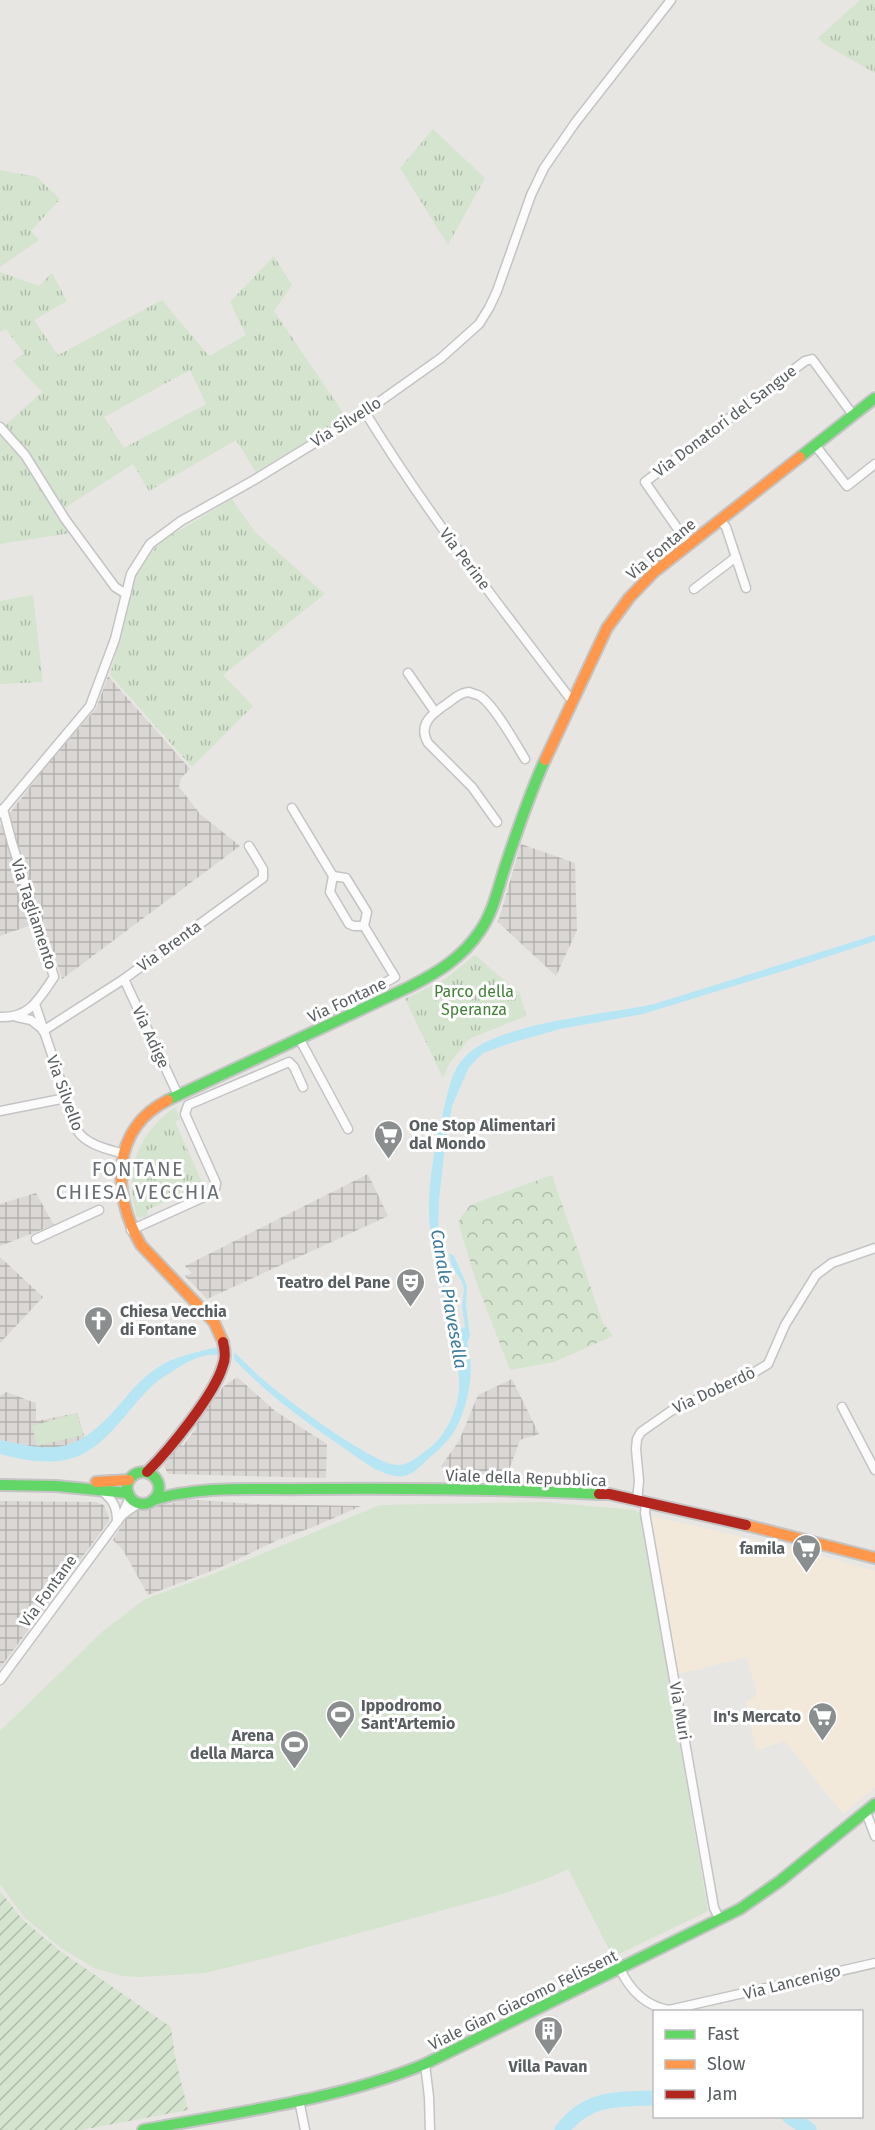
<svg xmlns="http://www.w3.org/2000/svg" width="875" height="2130" font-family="'Fira Sans',sans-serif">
<defs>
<pattern id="industrial-grid" width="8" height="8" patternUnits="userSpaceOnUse" patternTransform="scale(1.5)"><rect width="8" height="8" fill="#dad7d4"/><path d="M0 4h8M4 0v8" fill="none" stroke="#b4b2af"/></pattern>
<pattern id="grass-tufts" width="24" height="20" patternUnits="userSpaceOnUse" patternTransform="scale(1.5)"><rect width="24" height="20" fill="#d4e4ce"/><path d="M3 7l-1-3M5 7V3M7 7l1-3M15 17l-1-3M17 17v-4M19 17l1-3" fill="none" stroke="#afbcab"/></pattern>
<pattern id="forest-crowns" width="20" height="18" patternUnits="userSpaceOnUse" patternTransform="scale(1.5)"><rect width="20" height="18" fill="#d4e4ce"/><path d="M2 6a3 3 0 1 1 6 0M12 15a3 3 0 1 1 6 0" fill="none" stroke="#afbcab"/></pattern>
<pattern id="garden-furrows" width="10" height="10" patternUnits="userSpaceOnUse" patternTransform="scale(1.5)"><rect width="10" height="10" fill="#d4e4ce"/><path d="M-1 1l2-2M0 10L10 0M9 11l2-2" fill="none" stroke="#afbcab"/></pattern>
</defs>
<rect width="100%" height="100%" fill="#e8e6e3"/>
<!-- commercial -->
<polygon fill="#f3e9db" points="651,1516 807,1552 875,1571 875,1787 843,1814 785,1741 756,1750 746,1701 754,1698 757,1694 756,1689 747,1657 678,1674"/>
<!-- industrial -->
<g fill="url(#industrial-grid)">
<polygon points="108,676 190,769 181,778 179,787 200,814 240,846 62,979 43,921 0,936 0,826 53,757 96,709"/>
<polygon points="521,844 575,863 577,930 556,976 498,922"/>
<polygon points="368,1174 388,1216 207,1299 185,1276 192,1273 185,1266"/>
<polygon points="36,1193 54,1225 0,1246 0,1204"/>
<polygon points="0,1257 43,1297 0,1343"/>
<polygon points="237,1377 275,1411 327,1444 326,1478 168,1474 164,1466 180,1444 183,1446 196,1428 195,1425 223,1387"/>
<polygon points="512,1379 539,1434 520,1440 505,1481 450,1479 441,1466 459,1441 478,1395"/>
<polygon points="6,1392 36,1403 36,1421 77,1413 85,1438 61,1448 43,1449 0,1440 0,1396"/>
<polygon points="186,1499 253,1504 361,1506 313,1527 280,1539 219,1568 148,1595 123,1550 113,1540 129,1513 133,1511 146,1509 159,1504 175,1503"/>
<polygon points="0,1501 95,1502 104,1505 109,1517 109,1521 0,1668"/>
</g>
<!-- grass -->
<g fill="url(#grass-tufts)" fill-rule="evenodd">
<polygon points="860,0 875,0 875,73 822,43 818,38"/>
<polygon points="433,129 485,178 448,245 400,168"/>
<polygon points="0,170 37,177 60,199 31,231 39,240 0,267"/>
<path d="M274 256 292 285 274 311 346 417 256 472 236 440 149 491 133 464 63 509 36 464 8 429 2 434 31 471 71 533 0 544V430L42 392 13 361 24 354 6 329 0 332V272L39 286 52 273 67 301 34 320 58 355 162 300 209 356 246 335 230 302ZM190 370 206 404 124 448 104 417Z"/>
<polygon points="232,499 255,532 325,594 223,675 253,706 192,767 110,675 137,570 156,547 170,536"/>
<polygon points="33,595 43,682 0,684 0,601"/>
<polygon points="475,955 520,994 526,1016 469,1039 449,1064 443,1078 405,999 445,979"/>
<path d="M175 1107 180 1119 175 1122 203 1184 147 1210 148 1215 143 1218 137 1217C123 1171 137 1135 175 1107Z"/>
</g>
<!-- forest -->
<polygon fill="url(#forest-crowns)" points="552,1175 603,1323 613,1336 554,1362 510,1370 476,1281 458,1222 470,1205"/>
<!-- garden -->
<polygon fill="url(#garden-furrows)" points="0,1891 22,1919 60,1951 171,2027 175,2057 188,2110 81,2130 0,2130"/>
<!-- pitch -->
<g fill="#d4e4ce">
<polygon points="453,993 460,1007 436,1017 430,1004"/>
<polygon points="77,1413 83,1435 37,1446 32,1426"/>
<polygon points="544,1502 635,1510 641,1515 708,1911 613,1957 568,1869 546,1879 502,1894 275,1956 205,1973 141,1977 122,1976 94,1968 61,1948 24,1917 0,1884 0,1731 103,1631 145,1599 208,1576 380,1505"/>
</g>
<!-- water -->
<g fill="#b6e5f4">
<path d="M875 935V941L796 967 643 1014 560 1029 511 1043 483 1053 469 1067 452 1106 445 1145 439 1201 438 1232 446 1289 452 1315 459 1330 465 1327 462 1307 464 1289 462 1282 452 1266 449 1253 454 1256 467 1286 466 1305 470 1336 467 1343C476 1368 468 1410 453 1433 447 1443 436 1452 427 1460 421 1466 413 1474 404 1476 394 1478 382 1472 373 1468 324 1434 275 1403 234 1359V1352C246 1363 258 1376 271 1386 291 1403 375 1465 397 1465 410 1466 422 1453 432 1446 447 1433 457 1410 459 1390 461 1363 450 1337 445 1310 439 1276 429 1241 429 1207 429 1176 435 1147 442 1117 447 1098 450 1072 464 1058 496 1022 606 1015 654 1004Z"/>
<path d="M218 1347V1355C203 1353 188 1361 176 1369 167 1375 157 1380 150 1388 123 1414 101 1457 59 1461 39 1463 19 1459 0 1454V1440C61 1454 79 1451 121 1403 132 1390 143 1377 157 1368 174 1356 198 1352 218 1347Z"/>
</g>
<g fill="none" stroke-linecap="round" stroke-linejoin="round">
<!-- river -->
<g stroke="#b6e5f4" stroke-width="15">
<polyline points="789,2116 809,2130"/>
<path d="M562 2130C587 2097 617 2099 654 2098"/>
</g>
<defs>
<g id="street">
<path d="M365 412C426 512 498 604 569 697L574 699"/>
<polyline points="0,427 25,455 65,519 115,587 126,594"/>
<polyline points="815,445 847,486 875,464"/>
<polyline points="720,520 726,527 746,588"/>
<polyline points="689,545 645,482 805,361 812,359 853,415"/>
<polyline points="694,589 736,557"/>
<polyline points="408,673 435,712"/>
<polyline points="292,808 333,876"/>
<polyline points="0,813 90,706 115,639 131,574 150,544 181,521 254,480 365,412 441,358 479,324 489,308 497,291 531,195 544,168 575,123 671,0"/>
<path d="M497 822 472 787 428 743C417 724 433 713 448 703 453 699 461 692 469 692 469 692 477 695 478 695 492 701 516 744 525 759"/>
<polygon points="333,876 346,878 367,912 364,926 354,926 349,924 330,892"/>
<polyline points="124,979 178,1095"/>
<path d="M35 1004 77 1130C86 1145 108 1149 124 1154"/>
<polyline points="353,1013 352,1002 356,999 395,977 364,926"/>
<path d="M0 1017C30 1018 38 1000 54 977L12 843 3 809"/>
<polyline points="17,1017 31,1020 41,1028"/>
<polyline points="43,1031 124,979 263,878 263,869 249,846"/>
<polyline points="299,1038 348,1129"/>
<polyline points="0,1111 66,1098"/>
<path d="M131 1230 206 1196C212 1192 216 1191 216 1183L185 1114 188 1105 289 1062 294 1067 303 1087"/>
<polyline points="36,1239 99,1210"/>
<polyline points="842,1407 875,1470"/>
<path d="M103 1492C114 1501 117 1508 117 1522"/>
<polyline points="637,1501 639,1481 636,1449 637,1439 641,1432 671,1411 745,1378 768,1364 785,1325 816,1275 832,1263 875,1248"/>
<polyline points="646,1502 645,1513 714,1908 720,1920"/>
<polyline points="122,1515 139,1503"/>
<polyline points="0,1680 122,1515 130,1497"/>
<polyline points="866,1812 875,1836"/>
<path d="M620 1969C630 1990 645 2006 669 2010L875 1963"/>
<polyline points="425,2064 429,2097 430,2130"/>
<polyline points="299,2100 305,2130"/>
</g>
<g id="fast">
<polyline points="800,457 875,398"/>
<path d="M168 1100 409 987C437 973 462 958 480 931 493 913 498 888 505 867 517 831 529 795 545 760"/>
<circle cx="143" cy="1488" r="16"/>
<polyline points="0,1485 56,1486 128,1493"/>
<path d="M153 1500C203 1485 256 1490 307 1489 405 1488 502 1489 599 1494"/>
<path d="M143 2130C236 2112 338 2100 425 2064L740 1909 780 1881 875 1804"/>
</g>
<g id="slow">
<polyline points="545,760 607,628 629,598 654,572 800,457"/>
<path d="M168 1100C110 1129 112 1195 141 1245L214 1322 223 1342"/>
<polyline points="96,1482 129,1480"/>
<polyline points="746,1525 875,1558"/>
</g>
<g id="jam">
<path d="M147 1472C169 1450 215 1394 223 1365 226 1358 225 1350 223 1342"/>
<polyline points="599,1494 609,1494 746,1525"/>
</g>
</defs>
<!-- street casing -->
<use href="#street" stroke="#c4c4c4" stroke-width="11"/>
<!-- fast casing -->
<use href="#fast" stroke="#c4c4c4" stroke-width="14"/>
<!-- slow casing -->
<use href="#slow" stroke="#c4c4c4" stroke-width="14"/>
<!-- jam casing -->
<use href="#jam" stroke="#c4c4c4" stroke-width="14"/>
<!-- street -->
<use href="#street" stroke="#fcfbfb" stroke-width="8"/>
<!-- fast -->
<use href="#fast" stroke="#63d668" stroke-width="10"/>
<!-- slow -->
<use href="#slow" stroke="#ff974d" stroke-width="10"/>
<!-- jam -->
<use href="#jam" stroke="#b3261e" stroke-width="10"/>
</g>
<!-- icons -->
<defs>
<symbol id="supermarket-pin" viewBox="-11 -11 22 30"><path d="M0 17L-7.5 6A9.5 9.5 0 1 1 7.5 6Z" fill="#8b8e8e" stroke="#fff"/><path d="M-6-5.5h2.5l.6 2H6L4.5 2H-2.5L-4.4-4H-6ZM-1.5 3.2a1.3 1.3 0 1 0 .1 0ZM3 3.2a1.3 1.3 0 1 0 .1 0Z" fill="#fff"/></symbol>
<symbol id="theatre-pin" viewBox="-11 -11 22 30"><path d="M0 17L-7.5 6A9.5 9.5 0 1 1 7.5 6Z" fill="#8b8e8e" stroke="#fff"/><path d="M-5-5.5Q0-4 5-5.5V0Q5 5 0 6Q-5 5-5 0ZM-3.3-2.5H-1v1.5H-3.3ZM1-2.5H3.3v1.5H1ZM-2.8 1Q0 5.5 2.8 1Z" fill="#fff"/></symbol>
<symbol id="church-pin" viewBox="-11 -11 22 30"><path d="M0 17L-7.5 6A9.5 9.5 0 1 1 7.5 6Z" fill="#8b8e8e" stroke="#fff"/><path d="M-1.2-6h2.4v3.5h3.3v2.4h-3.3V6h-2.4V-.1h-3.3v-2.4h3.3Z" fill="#fff"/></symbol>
<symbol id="stadium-pin" viewBox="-11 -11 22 30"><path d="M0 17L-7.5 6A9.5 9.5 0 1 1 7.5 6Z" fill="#8b8e8e" stroke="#fff"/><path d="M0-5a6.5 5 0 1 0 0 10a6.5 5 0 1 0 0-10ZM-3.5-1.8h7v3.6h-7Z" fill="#fff"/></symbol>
<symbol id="building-pin" viewBox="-11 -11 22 30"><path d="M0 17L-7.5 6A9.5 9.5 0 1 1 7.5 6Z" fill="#8b8e8e" stroke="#fff"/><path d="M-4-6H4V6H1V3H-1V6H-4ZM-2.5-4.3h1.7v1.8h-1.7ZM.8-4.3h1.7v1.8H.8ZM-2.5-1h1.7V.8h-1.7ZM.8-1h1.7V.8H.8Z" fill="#fff"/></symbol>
</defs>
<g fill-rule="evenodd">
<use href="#supermarket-pin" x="372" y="1118" width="33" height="45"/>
<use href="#theatre-pin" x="394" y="1266" width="33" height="45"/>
<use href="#church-pin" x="82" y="1304" width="33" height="45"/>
<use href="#supermarket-pin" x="790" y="1532" width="33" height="45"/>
<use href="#stadium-pin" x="324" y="1698" width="33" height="45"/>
<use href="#supermarket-pin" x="806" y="1700" width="33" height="45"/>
<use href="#stadium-pin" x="278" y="1728" width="33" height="45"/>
<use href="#building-pin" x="532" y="2014" width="33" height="45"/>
</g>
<g text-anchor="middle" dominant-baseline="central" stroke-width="6" stroke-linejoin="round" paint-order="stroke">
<!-- street labels -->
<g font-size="16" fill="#595e61" stroke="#fff">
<text transform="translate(725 421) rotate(-37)">Via Donatori del Sangue</text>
<text transform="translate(346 422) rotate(-32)">Via Silvello</text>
<text transform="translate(661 549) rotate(-40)">Via Fontane</text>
<text transform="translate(465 559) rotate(53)">Via Perine</text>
<text transform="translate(34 914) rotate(72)">Via Tagliamento</text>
<text transform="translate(169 946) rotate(-36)">Via Brenta</text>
<text transform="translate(347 1000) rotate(-25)">Via Fontane</text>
<text transform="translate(151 1037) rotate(65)">Via Adige</text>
<text transform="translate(65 1093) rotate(70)">Via Silvello</text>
<text transform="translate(714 1390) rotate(-25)">Via Doberdò</text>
<text transform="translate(526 1478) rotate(2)">Viale della Repubblica</text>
<text transform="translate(48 1591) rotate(-54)">Via Fontane</text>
<text transform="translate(680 1711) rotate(80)">Via Muri</text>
<text transform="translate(792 1982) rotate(-14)">Via Lancenigo</text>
<text transform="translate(523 2000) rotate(-26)">Viale Gian Giacomo Felissent</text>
</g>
<!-- park labels -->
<g font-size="16" fill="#428137" stroke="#fff">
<text x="474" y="991">Parco della<tspan x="474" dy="18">Speranza</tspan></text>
</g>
<!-- poi labels -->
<g font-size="16" font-weight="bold" fill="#595e61" stroke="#fff" text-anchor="end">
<text x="409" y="1125" text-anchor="start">One Stop Alimentari<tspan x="409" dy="18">dal Mondo</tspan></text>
<text x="390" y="1282">Teatro del Pane</text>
<text x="120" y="1311" text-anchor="start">Chiesa Vecchia<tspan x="120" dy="18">di Fontane</tspan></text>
<text x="785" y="1548">famila</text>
<text x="361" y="1705" text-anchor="start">Ippodromo<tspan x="361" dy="18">Sant'Artemio</tspan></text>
<text x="801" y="1716">In's Mercato</text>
<text x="274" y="1735">Arena<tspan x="274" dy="18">della Marca</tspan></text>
<text x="548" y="2066" text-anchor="middle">Villa Pavan</text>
</g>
<!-- water labels -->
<g font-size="18" font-style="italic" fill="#3b7b9b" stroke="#fff">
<text transform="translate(449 1299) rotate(80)">Canale Piavesella</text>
</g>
<!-- quarter labels -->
<g font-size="20" letter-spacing="1.5" fill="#6a7073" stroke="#fff">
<text x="138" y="1169">FONTANE<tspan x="138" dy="23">CHIESA VECCHIA</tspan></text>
</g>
</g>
<!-- legend -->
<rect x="653" y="2010" width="210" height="108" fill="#ffffff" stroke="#bdbfc0" stroke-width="1.5"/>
<rect x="665" y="2030" width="30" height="9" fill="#63d668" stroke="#bdbfc0" stroke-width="1.5"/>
<text x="707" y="2040" font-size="18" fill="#595e61">Fast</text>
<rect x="665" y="2060" width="30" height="9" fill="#ff974d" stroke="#bdbfc0" stroke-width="1.5"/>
<text x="707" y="2070" font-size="18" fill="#595e61">Slow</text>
<rect x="665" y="2090" width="30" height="9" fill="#b3261e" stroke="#bdbfc0" stroke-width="1.5"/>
<text x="707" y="2100" font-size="18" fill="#595e61">Jam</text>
</svg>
